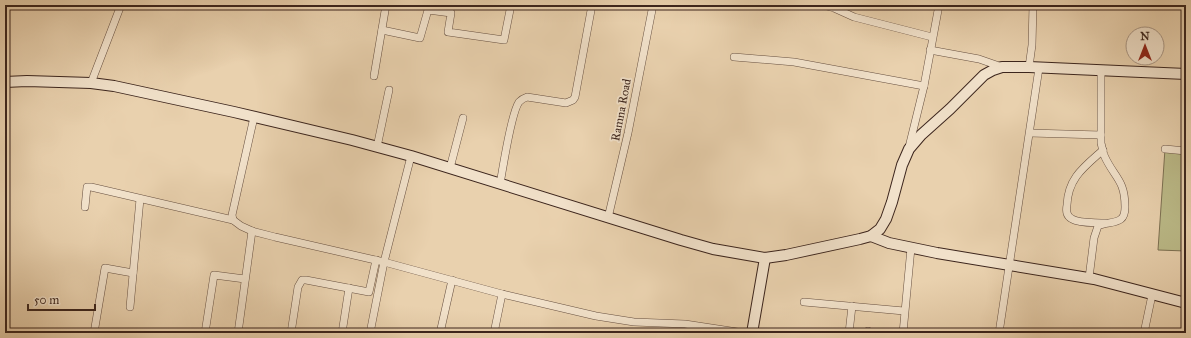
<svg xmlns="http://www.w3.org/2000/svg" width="1191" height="338" font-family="'IM FELL Great Primer',serif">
<rect width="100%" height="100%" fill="#e9d1ae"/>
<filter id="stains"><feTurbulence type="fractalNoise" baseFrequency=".005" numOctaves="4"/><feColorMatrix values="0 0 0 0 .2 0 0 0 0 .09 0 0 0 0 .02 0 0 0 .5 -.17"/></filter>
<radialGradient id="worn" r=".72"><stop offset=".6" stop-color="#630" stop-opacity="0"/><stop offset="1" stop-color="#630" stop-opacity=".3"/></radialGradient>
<!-- green -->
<polygon fill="#bbba88" stroke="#7c7052" points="1165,149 1186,151 1186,251 1158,250"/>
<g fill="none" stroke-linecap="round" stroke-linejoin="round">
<defs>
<g id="street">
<polyline points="823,5 834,8 854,17 932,37"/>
<polyline points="382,30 420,38 428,10 451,13 448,32 504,40 511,5"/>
<polyline points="930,50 979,59 1002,67"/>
<polyline points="734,57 794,62 924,86"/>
<polyline points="1029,67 1032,45 1033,5"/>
<polyline points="374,76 386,5"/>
<polyline points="91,83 121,5"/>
<polyline points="254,117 232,215 233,220 241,226 252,231 275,237 384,262 502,294 596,316 634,322 685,324 744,333"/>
<polyline points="1030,133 1101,135"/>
<polyline points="377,147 389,90"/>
<polyline points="909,147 924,86 939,5"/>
<polyline points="1165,149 1186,151"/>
<path d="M1103 150C1084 167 1068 178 1067 205 1066 210 1066 216 1072 219 1080 224 1095 222 1105 223"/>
<polyline points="450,168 463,118"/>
<path d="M500 184C503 168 511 113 519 102 522 99 524 98 527 97L566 103 573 100 575 97 592 5"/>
<polyline points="85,207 87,187 91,187 233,220"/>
<polyline points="608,218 628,133 653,5"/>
<path d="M1089 278 1094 238 1098 226C1105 222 1115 224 1121 219 1125 216 1125 211 1125 207 1125 179 1114 178 1104 155 1103 152 1102 147 1101 143V70"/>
<polyline points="804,302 904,311"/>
<polyline points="130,307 140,199"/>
<polyline points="94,333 105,268 133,273"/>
<polyline points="205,333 214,275 245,279"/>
<polyline points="238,333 252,231"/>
<polyline points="291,333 298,287 302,280 306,280 369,292 376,260"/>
<polyline points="342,333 349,288"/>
<polyline points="370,333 384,262 411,156"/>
<polyline points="440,333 452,280"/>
<polyline points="494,333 502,294"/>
<polyline points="849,333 852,306"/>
<polyline points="868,333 868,331"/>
<polyline points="903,333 911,248"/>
<polyline points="999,333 1039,68"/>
<polyline points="1144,333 1152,295"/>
</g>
<g id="secondary">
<polyline points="5,82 27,81 91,83 114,86 234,112 352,140 411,156 681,240 713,249 765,258 786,255 860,239 871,236 880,229 886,219 892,202 902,165 909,149 921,135 950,109 984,75 993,70 1002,67 1029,67 1186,74"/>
<polyline points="871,236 889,243 937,253 1094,279 1186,303"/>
<polyline points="752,333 765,258"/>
</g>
</defs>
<!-- street casing -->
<use href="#street" stroke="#675041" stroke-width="8"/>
<!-- secondary casing -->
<use href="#secondary" stroke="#3c251d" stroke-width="12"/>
<!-- street -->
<use href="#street" stroke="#f1e1ca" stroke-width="7"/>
<!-- secondary -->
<use href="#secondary" stroke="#f1e1ca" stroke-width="10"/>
</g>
<g text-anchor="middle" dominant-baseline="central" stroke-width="3.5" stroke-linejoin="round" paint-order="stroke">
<!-- street labels -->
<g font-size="12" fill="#3c251d" stroke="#f1e1ca">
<text transform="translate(621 110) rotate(-79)">Ramna Road</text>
</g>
</g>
<!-- margin -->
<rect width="1191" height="338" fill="none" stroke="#e9d1ae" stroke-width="20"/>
<rect x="6" y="6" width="1179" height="326" fill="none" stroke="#3c251d" stroke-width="2"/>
<rect x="10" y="10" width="1171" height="318" fill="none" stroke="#3c251d"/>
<!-- north arrow -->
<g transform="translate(1145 46)"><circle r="19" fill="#f1e1ca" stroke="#a99685"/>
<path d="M0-3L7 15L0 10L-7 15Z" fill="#8f2418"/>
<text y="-6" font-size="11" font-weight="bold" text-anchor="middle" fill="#3c251d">N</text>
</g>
<!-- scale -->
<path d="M28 304v6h67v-6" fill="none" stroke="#3c251d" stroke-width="2"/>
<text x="34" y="304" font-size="12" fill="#3c251d" stroke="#f1e1ca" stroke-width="3" paint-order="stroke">50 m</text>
<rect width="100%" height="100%" filter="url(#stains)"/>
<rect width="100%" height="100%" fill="url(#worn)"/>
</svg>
